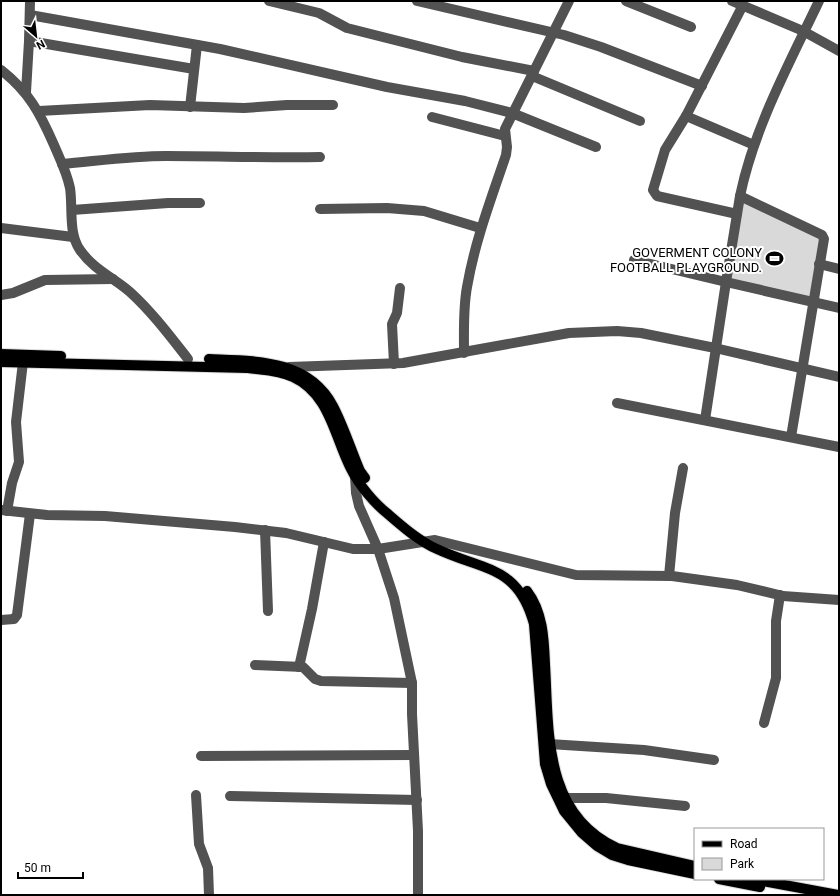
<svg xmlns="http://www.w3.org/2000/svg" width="840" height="896" font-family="Roboto,sans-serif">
<rect width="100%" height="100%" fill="#fff"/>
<!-- green -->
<polygon fill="#d9d9d9" points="741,199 821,239 812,300 728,279"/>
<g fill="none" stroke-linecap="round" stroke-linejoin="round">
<defs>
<g id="major">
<polyline points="1,354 61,356"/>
<path d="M209 359C255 361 308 359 333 406 344 427 351 450 360 471L365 478"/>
<path d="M1 362 248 368C263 370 279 370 293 377 330 394 334 436 351 469 359 485 374 503 388 514 403 527 419 541 437 549 484 571 518 565 534 624L545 764 551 784 564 811 582 833 597 846 612 855 628 860 695 874"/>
<path d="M527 591C543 612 544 639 545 664 549 732 543 814 617 848L695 866"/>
<polyline points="719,879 760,887"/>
<polyline points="752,879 838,895"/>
</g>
</defs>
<!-- major casing -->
<use href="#major" stroke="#dbdbdb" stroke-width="12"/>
<!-- minor -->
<g stroke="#525252" stroke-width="10">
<polyline points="269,1 319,13 347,28 462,57 534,71"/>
<polyline points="417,1 564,35 601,47 702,86"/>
<polyline points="626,1 691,27"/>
<polyline points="732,1 803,31 839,51"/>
<polyline points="30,15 220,49 387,87 465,101 512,113 596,147"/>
<polyline points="29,41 194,69"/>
<path d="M1 70C29 92 40 113 54 145 60 159 67 173 70 188 73 207 68 233 80 250 93 269 114 278 130 292 152 312 170 336 188 359"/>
<polyline points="532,76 640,121"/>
<polyline points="26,92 29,41 30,1"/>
<polyline points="190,107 197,45"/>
<polyline points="39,111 150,105 244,108 287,105 333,105"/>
<polyline points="686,116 754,145"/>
<polyline points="432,117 505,136"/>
<path d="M62 164C97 161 132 156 166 156 218 156 269 158 320 157"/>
<path d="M740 196C754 128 789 64 819 1"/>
<polyline points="320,209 387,208 424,211 480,228"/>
<polyline points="72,210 168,203 200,203"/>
<polyline points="737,214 657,196 653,190 665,150 686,116 743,5"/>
<polyline points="1,228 73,237"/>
<polyline points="634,260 726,282 740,196 822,235 824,239 791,437"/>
<polyline points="819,264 839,269"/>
<polyline points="1,295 13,293 45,280 113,279"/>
<path d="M464 353C464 331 463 309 467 287 475 241 491 199 506 155L507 147 505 129 569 1"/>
<polyline points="394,364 392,324 397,313 400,288"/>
<polyline points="289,367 403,363 569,333 617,331 641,333 715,348 839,377"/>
<polyline points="617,403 839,447"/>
<polyline points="705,420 726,282 839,308"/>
<polyline points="357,475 355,476 356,493 359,506 378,549 394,598 412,683 412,714 418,831 418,895"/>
<polyline points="1,510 47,515 105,516 235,527 286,533 353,549 378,549 435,540 576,575 672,576 737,585 783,596 839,600"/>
<polyline points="7,511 12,483 19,462 16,422 23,362"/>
<polyline points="265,530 268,611"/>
<polyline points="669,576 675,513 683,468"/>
<polyline points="1,620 14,619 17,615 30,514"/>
<polyline points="255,665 303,667 315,679 321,681 412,683"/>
<polyline points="299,667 312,609 324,542"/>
<polyline points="764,723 776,678 776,621 780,595"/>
<polyline points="549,744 644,750 714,760"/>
<polyline points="201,756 414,755"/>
<polyline points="196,795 199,844 208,868 209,895"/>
<polyline points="230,796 417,800"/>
<polyline points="565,798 606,798 685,806"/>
</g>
<!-- major -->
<use href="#major" stroke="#000" stroke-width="10"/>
</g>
<!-- icons -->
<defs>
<symbol id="stadium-bare" viewBox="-9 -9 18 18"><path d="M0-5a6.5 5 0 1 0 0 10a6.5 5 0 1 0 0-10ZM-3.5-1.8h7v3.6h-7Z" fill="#000" stroke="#fff" stroke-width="2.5" paint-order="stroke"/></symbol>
</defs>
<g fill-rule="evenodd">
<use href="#stadium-bare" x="762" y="246" width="25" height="25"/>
</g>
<g text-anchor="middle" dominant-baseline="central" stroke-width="4" stroke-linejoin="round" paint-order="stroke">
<!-- poi labels -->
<g font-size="13" fill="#000" stroke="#fff" text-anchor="end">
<text x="762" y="252">GOVERMENT COLONY<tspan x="762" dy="15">FOOTBALL PLAYGROUND.</tspan></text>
</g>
</g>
<!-- border -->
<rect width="840" height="896" fill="none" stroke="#000000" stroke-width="4"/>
<!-- legend -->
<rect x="694" y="828" width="130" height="52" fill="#ffffff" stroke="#999999"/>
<rect x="702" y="841" width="20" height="6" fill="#000000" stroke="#999999"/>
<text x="730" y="848" font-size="12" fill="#000000">Road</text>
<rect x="702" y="858" width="20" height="12" fill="#d9d9d9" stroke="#999999"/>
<text x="730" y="868" font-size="12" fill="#000000">Park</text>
<!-- north arrow -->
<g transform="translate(36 36) rotate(152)" stroke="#ffffff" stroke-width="3" paint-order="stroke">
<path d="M0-3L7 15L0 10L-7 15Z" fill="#000000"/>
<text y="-6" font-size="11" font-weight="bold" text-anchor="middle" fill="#000000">N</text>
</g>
<!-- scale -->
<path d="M18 872v6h65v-6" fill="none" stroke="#000000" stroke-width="2"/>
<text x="24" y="872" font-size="12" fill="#000000" stroke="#ffffff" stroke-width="3" paint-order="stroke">50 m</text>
</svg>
